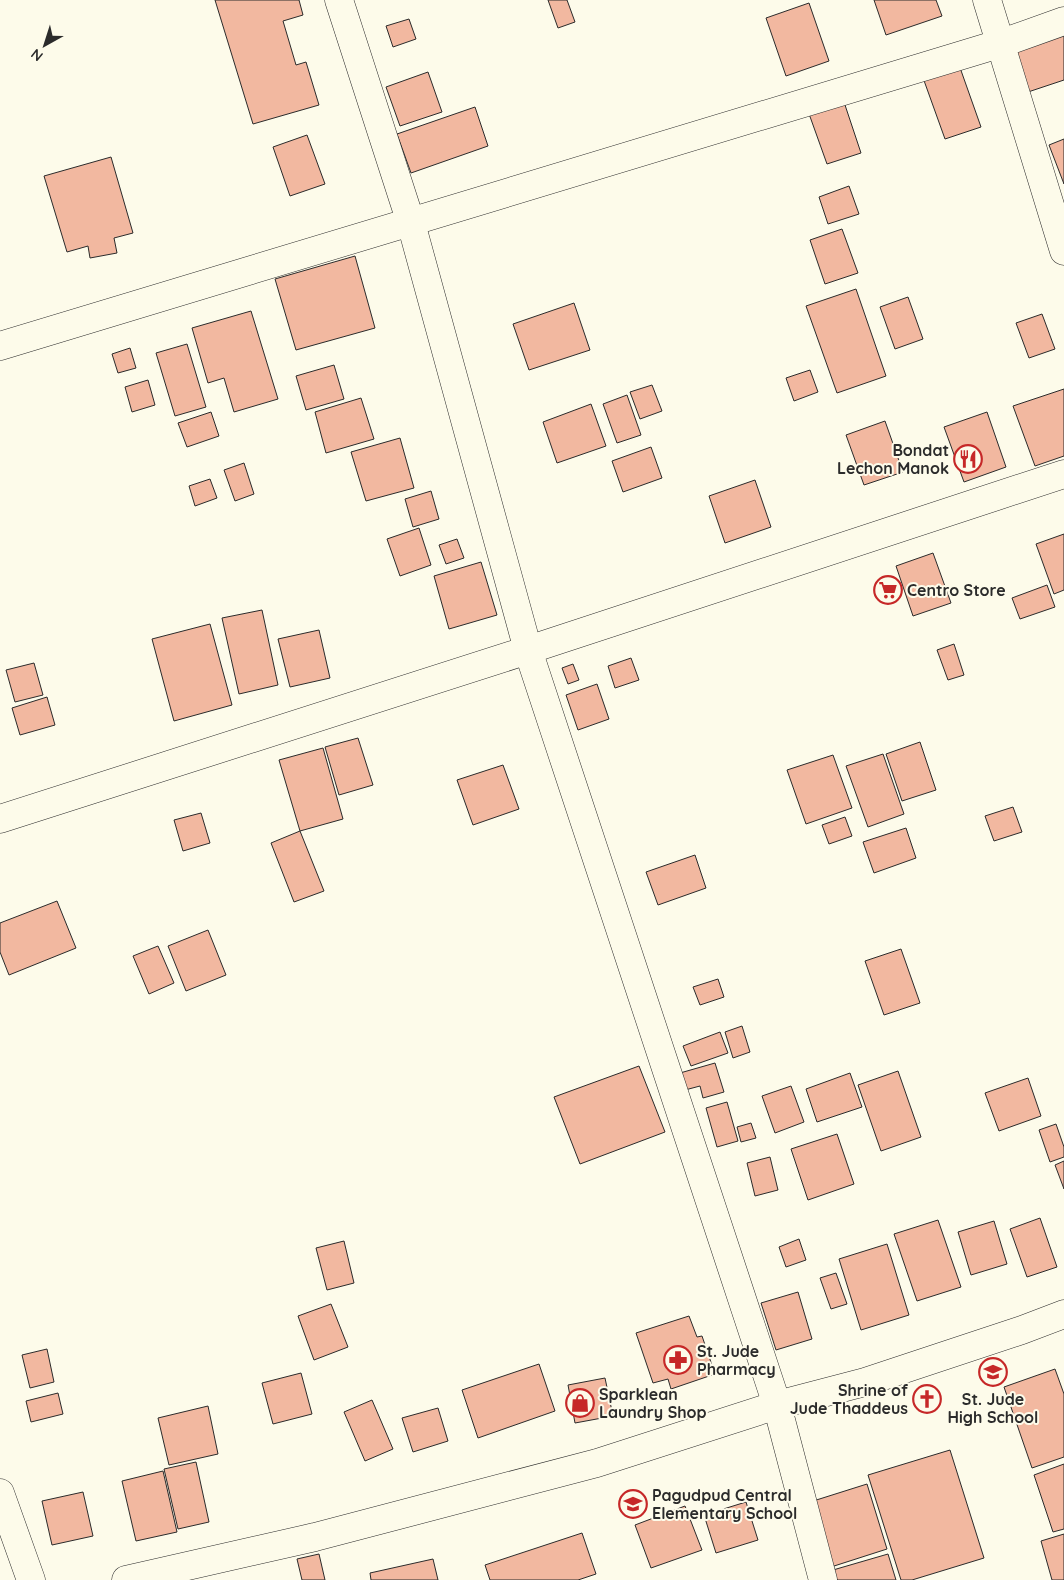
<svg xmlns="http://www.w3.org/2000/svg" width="1064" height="1580" font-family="Quicksand,sans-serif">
<rect width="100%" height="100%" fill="#fdfbea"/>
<!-- building -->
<g fill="#f2b8a0" stroke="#2b2b2b">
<polygon points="215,0 299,0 303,15 283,21 296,65 306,62 319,105 253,124"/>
<polygon points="548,0 567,0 575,22 558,28"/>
<polygon points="874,0 936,0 942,16 886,35"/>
<polygon points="809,3 829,61 786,76 766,18"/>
<polygon points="409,19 416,39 393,47 386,26"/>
<polygon points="1064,32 1064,80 1028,92 1013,49"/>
<polygon points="958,62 981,127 945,139 922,75"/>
<polygon points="428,72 442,112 400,126 386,87"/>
<polygon points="843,99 861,153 827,164 808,111"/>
<polygon points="475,107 488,146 411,173 397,134"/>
<polygon points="307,135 325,184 290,196 273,147"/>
<polygon points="1064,139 1064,184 1049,145"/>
<polygon points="111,157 133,233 114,238 117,253 90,258 88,246 67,252 44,176"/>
<polygon points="849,186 859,214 828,224 819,197"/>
<polygon points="842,229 858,273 825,284 810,240"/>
<polygon points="355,256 375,328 296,350 275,279"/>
<polygon points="856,289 886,376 837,393 806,306"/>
<polygon points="908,297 923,339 895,349 880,307"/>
<polygon points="574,303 590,350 529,370 513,324"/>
<polygon points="251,311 278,399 234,412 224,378 208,383 192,328"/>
<polygon points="1042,314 1055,349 1029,358 1016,323"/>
<polygon points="187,344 206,407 175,416 156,353"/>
<polygon points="130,348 136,368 118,373 112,354"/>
<polygon points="334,365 344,399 306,410 296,376"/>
<polygon points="810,370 818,392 794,401 786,378"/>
<polygon points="148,380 155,405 132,412 125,387"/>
<polygon points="652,385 662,411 640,419 630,392"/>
<polygon points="1064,389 1064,456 1035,466 1013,406"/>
<polygon points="627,395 641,435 617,443 603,404"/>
<polygon points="361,398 374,439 326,453 315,412"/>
<polygon points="591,404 606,446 557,463 543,422"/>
<polygon points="211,412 219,436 187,447 178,423"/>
<polygon points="987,412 1006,467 964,482 944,427"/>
<polygon points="885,421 903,472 864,485 846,435"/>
<polygon points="400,438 414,488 366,501 351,452"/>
<polygon points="651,447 662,478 623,492 612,461"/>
<polygon points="244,463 254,494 235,501 224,470"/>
<polygon points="210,479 217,498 195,506 189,486"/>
<polygon points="755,480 771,527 725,543 709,496"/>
<polygon points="431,491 439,519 413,527 405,499"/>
<polygon points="419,528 431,565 400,576 387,539"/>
<polygon points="1064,534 1064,590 1054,594 1036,544"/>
<polygon points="457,539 464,558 446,564 439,545"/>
<polygon points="933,553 951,603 913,616 896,566"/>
<polygon points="481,562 497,615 449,629 434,576"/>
<polygon points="1047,585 1055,607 1020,619 1012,598"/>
<polygon points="262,610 278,685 239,694 222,618"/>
<polygon points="210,624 232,705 174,721 152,639"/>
<polygon points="319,630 330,678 290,687 278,639"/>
<polygon points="954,644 964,675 948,680 937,650"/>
<polygon points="631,658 639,680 615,688 608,666"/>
<polygon points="34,663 43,695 15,702 6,670"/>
<polygon points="573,664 579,680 568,684 562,668"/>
<polygon points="597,684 609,719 578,730 566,695"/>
<polygon points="47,697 55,725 20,735 12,708"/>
<polygon points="358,738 373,785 339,795 325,747"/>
<polygon points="920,742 936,790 902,801 886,754"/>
<polygon points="323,748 343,819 300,831 279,760"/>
<polygon points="883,754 904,814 868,827 846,766"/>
<polygon points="833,755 852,808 806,824 787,770"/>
<polygon points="503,765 519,809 473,825 457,780"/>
<polygon points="1013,807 1022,832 994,841 985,816"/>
<polygon points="201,813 210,843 183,851 174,820"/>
<polygon points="845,817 852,836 829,844 822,825"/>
<polygon points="906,828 916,858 874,873 863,842"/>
<polygon points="300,831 324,891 294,902 271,843"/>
<polygon points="695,855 706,888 658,905 646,872"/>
<polygon points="57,901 76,948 9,975 0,952 0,923"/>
<polygon points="208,930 226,975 186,991 168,946"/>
<polygon points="158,946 174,983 149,994 133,956"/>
<polygon points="901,949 920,1003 884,1015 865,961"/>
<polygon points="718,979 724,997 700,1005 693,987"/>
<polygon points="742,1026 750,1052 733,1058 725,1032"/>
<polygon points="720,1032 728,1053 691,1066 683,1046"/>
<polygon points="715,1063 724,1092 703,1098 700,1086 685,1090 680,1073"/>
<polygon points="639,1066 665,1132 580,1164 554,1097"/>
<polygon points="898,1071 921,1137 881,1151 858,1085"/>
<polygon points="850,1073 862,1107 817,1122 806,1089"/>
<polygon points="1028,1078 1041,1116 999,1131 985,1093"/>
<polygon points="791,1086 804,1122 775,1133 762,1096"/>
<polygon points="727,1102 738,1141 717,1147 706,1108"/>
<polygon points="751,1123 756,1138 741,1142 737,1127"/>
<polygon points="1056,1124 1064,1147 1064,1157 1050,1162 1039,1130"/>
<polygon points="837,1134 854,1184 808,1200 791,1149"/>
<polygon points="770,1157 778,1190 755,1196 747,1163"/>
<polygon points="1064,1161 1064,1189 1055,1165"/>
<polygon points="1040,1218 1057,1267 1027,1277 1010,1229"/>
<polygon points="938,1220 961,1287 917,1301 894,1234"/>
<polygon points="994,1221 1007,1264 971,1275 958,1232"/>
<polygon points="799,1239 806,1260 786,1267 779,1247"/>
<polygon points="344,1241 354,1283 327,1290 316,1248"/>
<polygon points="887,1244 909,1315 861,1330 839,1259"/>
<polygon points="836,1273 847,1304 831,1309 820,1278"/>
<polygon points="798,1292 812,1339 776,1350 761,1303"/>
<polygon points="331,1304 348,1347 314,1360 298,1316"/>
<polygon points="689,1316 697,1337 702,1336 715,1374 671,1389 668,1379 653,1383 636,1333"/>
<polygon points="47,1349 54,1382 30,1388 22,1355"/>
<polygon points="539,1364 555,1411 478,1438 462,1390"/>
<polygon points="1055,1369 1064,1394 1064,1457 1032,1468 1004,1387"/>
<polygon points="301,1373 312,1414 273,1424 262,1383"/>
<polygon points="605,1378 613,1416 575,1423 568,1385"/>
<polygon points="58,1393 63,1414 31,1422 26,1401"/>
<polygon points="372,1400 393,1449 365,1461 344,1412"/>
<polygon points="208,1406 218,1454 169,1465 158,1418"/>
<polygon points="438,1408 448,1441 413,1452 402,1418"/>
<polygon points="950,1450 984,1558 912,1580 901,1580 868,1475"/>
<polygon points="196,1462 209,1522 178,1529 164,1469"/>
<polygon points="1064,1464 1064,1529 1053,1532 1034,1475"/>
<polygon points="163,1471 177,1532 136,1541 122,1481"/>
<polygon points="867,1484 887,1549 831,1567 810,1502"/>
<polygon points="83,1492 93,1536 52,1545 42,1501"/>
<polygon points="746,1502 758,1540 716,1553 704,1515"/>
<polygon points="685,1506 702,1550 651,1568 635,1525"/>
<polygon points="582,1533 596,1574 578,1580 490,1580 485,1565"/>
<polygon points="1064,1534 1064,1580 1052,1580 1041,1541"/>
<polygon points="319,1554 325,1580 302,1580 297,1559"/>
<polygon points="888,1554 896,1580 837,1580 833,1570"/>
<polygon points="433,1559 438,1580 371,1580 370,1573"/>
</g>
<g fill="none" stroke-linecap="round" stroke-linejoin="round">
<defs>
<g id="minor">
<polyline points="339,0 411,223 528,650 777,1405 823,1580"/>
<polyline points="987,0 1064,251"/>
<polyline points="0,346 1002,43 1064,21"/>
<polyline points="0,1493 31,1580"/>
<polyline points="126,1580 315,1537 597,1463 777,1405 865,1382 1022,1330 1064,1314"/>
</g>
<polyline id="major" points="0,819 528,650 1064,474"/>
</defs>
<!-- minor casing -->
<use href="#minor" stroke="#2b2b2b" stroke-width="29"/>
<!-- major casing -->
<use href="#major" stroke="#2b2b2b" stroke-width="29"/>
<!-- minor -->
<use href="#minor" stroke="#fdfbea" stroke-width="28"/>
<!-- major -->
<use href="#major" stroke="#fdfbea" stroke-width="28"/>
</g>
<!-- icons -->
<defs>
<symbol id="restaurant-ring" viewBox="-11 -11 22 22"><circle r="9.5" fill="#fdfbea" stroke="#c62828" stroke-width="1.5"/><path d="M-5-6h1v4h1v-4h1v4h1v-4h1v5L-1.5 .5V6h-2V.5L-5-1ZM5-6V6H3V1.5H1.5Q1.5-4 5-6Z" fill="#c62828"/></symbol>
<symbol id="supermarket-ring" viewBox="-11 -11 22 22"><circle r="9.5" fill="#fdfbea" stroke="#c62828" stroke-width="1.5"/><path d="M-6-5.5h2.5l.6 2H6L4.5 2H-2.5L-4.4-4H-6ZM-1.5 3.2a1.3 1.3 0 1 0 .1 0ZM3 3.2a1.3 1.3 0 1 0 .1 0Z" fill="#c62828"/></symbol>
<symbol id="pharmacy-ring" viewBox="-11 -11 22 22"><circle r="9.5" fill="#fdfbea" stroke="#c62828" stroke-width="1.5"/><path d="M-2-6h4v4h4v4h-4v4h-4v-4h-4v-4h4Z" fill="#c62828"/></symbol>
<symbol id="school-ring" viewBox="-11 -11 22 22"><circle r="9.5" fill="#fdfbea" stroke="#c62828" stroke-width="1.5"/><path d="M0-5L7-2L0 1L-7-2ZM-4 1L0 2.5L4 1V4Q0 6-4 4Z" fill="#c62828"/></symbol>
<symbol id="church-ring" viewBox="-11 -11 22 22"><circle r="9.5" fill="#fdfbea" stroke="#c62828" stroke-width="1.5"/><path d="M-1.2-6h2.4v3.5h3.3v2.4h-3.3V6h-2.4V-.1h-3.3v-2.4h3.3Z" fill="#c62828"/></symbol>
<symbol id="shop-ring" viewBox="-11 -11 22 22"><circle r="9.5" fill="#fdfbea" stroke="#c62828" stroke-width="1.5"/><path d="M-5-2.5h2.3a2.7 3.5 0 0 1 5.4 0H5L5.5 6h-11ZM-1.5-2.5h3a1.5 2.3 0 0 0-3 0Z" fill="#c62828"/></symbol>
</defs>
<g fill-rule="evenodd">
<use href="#restaurant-ring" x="952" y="443" width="32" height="32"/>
<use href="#supermarket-ring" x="872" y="574" width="32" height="32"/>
<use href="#pharmacy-ring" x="662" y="1344" width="32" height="32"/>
<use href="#school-ring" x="977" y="1356" width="32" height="32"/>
<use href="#church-ring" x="911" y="1383" width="32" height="32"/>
<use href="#shop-ring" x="564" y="1387" width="32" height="32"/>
<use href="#school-ring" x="617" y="1488" width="32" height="32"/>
</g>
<g text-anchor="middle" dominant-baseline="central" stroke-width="4" stroke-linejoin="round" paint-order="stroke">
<!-- poi labels -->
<g font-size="16" font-weight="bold" fill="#2b2b2b" stroke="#fdfbea" text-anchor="start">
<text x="949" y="450" text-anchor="end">Bondat<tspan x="949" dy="18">Lechon Manok</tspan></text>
<text x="907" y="590">Centro Store</text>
<text x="697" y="1351">St. Jude<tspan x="697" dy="18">Pharmacy</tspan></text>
<text x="908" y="1390" text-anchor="end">Shrine of<tspan x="908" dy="18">Jude Thaddeus</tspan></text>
<text x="599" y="1394">Sparklean<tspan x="599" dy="18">Laundry Shop</tspan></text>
<text x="993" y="1399" text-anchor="middle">St. Jude<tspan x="993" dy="18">High School</tspan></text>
<text x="652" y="1495">Pagudpud Central<tspan x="652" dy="18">Elementary School</tspan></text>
</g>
</g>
<!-- north arrow -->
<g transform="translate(45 45) rotate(219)" stroke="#fdfbea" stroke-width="4" paint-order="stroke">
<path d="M0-4L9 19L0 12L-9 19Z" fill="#2b2b2b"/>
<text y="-8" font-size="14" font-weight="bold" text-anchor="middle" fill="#2b2b2b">N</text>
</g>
</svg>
